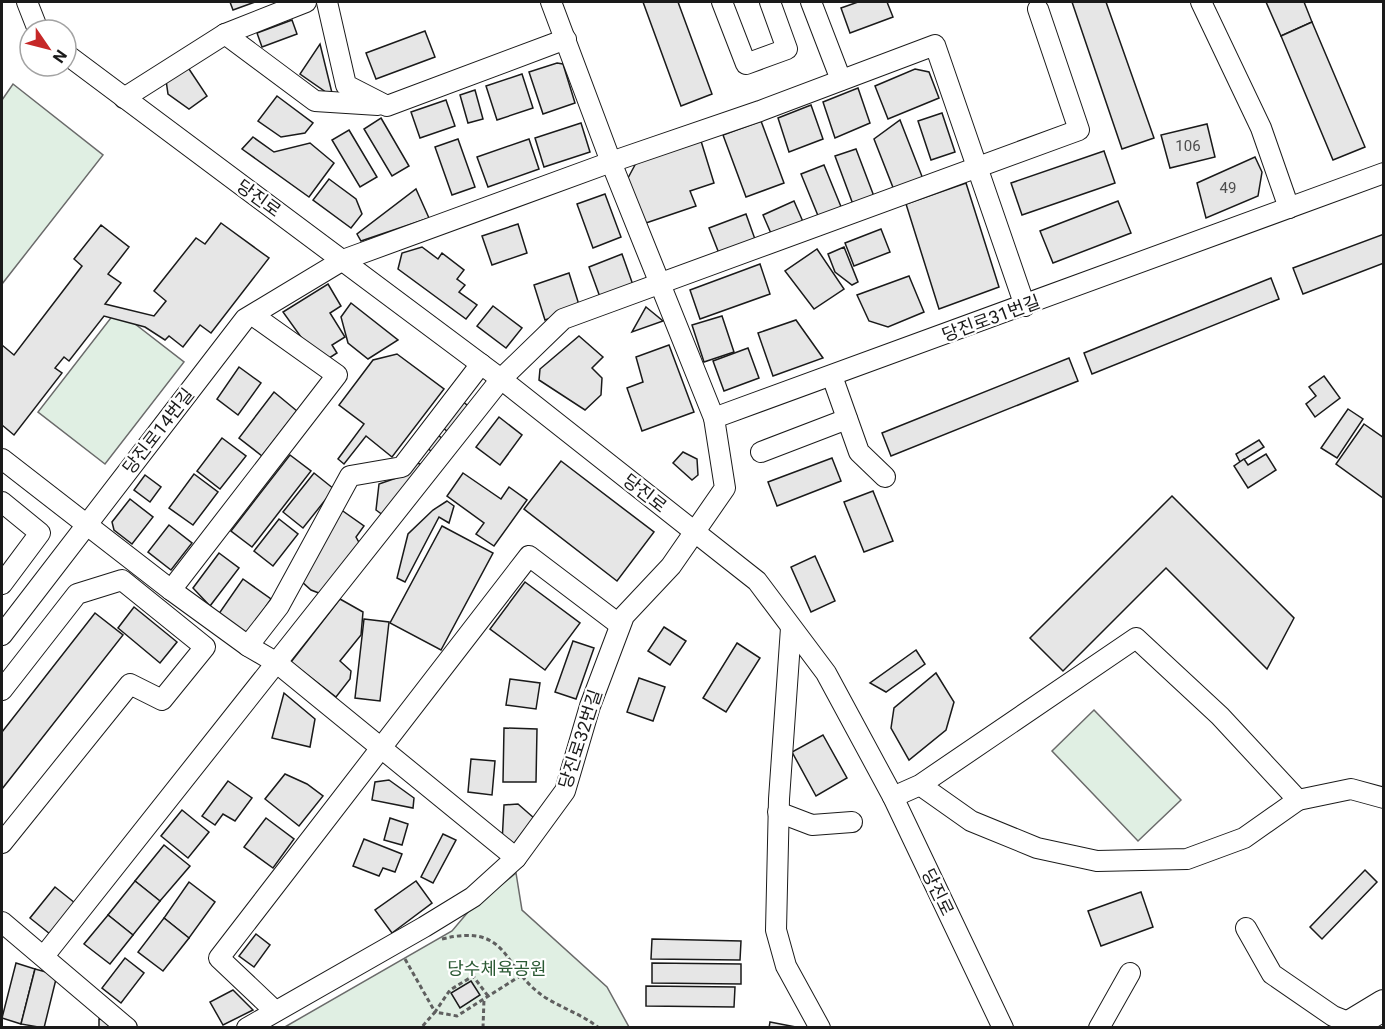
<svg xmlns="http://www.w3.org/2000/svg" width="1385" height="1029" font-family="Roboto,'Noto Sans KR',sans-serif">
<rect width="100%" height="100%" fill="#fff"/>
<!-- green -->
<g fill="#e0efe3" stroke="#6a6a6a" stroke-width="1.5">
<polygon points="13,84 103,155 2,284 2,100"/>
<polygon points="117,310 184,362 105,464 38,412"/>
<polygon points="1094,710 1181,800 1138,841 1052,751"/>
<polygon points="516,873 522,910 607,987 629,1027 283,1028 452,931 468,912"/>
</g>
<!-- building -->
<g fill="#e6e6e6" stroke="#1a1a1a" stroke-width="1.5">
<polygon points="230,2 255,2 233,10"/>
<polygon points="643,2 678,2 712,94 681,106"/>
<polygon points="858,2 887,2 893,17 850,33 841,8"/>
<polygon points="1072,2 1106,2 1154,138 1122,149"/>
<polygon points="1266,2 1304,2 1312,22 1281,36"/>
<polygon points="292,20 297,34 262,47 257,33"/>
<polygon points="1312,22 1365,147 1333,160 1281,36"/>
<polygon points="425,31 435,57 376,79 366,53"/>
<polygon points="320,44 333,97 300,74"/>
<polygon points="557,63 563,64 575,103 543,114 529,72"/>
<polygon points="187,66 207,96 189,109 168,94 166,80"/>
<polygon points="915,69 929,72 939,98 888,119 875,86"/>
<polygon points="522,74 533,108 497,120 486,86"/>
<polygon points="858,88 870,123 835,138 823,102"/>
<polygon points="475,90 483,119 468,123 460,95"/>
<polygon points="277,96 313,123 305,133 281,137 258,121"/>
<polygon points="446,100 455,126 420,138 411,112"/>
<polygon points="811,105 823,139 789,152 778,118"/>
<polygon points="942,113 955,152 931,160 918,121"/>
<polygon points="381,118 409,166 392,176 364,129"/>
<polygon points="900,120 923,179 894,190 874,139"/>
<polygon points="761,121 784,183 746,197 723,135"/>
<polygon points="581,123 590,152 544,167 535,138"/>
<polygon points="1207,124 1215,157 1170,168 1161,135"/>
<polygon points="349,130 377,177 360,187 332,140"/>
<polygon points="253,137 274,152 310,143 334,163 309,197 242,149"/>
<polygon points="458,139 475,187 452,195 435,147"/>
<polygon points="529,139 539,169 488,187 477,157"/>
<polygon points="701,141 714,183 690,191 696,206 643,224 628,178 636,163"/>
<polygon points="856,149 875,199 854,207 835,156"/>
<polygon points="1104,151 1115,183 1022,215 1011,183"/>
<polygon points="1255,157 1262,172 1258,196 1206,218 1197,183"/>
<polygon points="824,165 844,214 821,223 801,174"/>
<polygon points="329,179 356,199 362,214 351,228 313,200"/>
<polygon points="966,183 999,287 939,309 906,204"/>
<polygon points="416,189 429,218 361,241 357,234"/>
<polygon points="605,194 621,237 593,248 577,204"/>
<polygon points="794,201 804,224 773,238 763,215"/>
<polygon points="1118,201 1131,233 1053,263 1040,231"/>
<polygon points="746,214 756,242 720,256 709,228"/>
<polygon points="221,223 269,258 211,333 200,325 183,347 169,336 165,340 145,327 104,316 69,361 64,357 55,368 62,373 14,435 2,425 2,345 14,355 82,266 74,259 101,225 129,247 108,274 121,283 105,304 154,316 166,301 154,291 196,238 205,244"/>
<polygon points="518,224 527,253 492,265 482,236"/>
<polygon points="881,229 890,252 854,266 845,243"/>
<polygon points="1384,234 1384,263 1303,294 1293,268"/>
<polygon points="422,247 438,259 442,253 464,270 457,279 465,285 459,292 477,305 466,319 398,269 402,253"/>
<polygon points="844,247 858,282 852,285 835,272 828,254"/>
<polygon points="817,249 844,289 814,309 785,271"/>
<polygon points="622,254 633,285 600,297 589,267"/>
<polygon points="760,264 770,294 700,319 690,290"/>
<polygon points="569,273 580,308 545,320 534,285"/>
<polygon points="909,276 924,312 888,327 869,321 857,295"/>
<polygon points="1271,278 1279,299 1092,374 1084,353"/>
<polygon points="328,284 341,306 330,313 345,337 332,345 337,353 323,362 316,358 283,312"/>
<polygon points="351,303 398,340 368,359 348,343 341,317"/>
<polygon points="493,306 522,328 506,348 477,326"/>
<polygon points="646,307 663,321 632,332"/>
<polygon points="722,316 734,352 704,362 692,325"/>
<polygon points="796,320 823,358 773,376 758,333"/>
<polygon points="579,336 603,357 592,368 602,378 601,395 585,410 539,380 540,369"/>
<polygon points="669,345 694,412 642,431 627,388 643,382 636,357"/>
<polygon points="748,348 759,378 724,391 713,361"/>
<polygon points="397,354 444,389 392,457 366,436 344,464 338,459 364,424 339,405 373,360"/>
<polygon points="1069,358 1078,381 891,456 882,433"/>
<polygon points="239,367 261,383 238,415 217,399"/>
<polygon points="1324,376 1340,398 1315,417 1306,404 1316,396 1309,387"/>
<polygon points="274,392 297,411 262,456 239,438"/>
<polygon points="462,401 472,409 452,435 442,427"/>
<polygon points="1348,409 1363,419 1337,458 1321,448"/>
<polygon points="499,417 522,435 500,465 476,447"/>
<polygon points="1364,424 1384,438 1383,498 1336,464"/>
<polygon points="437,434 446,442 436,455 426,447"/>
<polygon points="222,438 246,456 220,489 197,471"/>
<polygon points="1259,440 1264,447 1240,462 1236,454"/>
<polygon points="683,452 697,459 698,475 692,480 673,463"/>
<polygon points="1266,454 1276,470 1248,488 1234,466 1244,459 1248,465"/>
<polygon points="290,455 311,471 252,547 231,531"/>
<polygon points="832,458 841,481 777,506 768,482"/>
<polygon points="412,461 428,467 387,518 376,510 379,484 399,477"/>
<polygon points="561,461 654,532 617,581 524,509"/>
<polygon points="314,473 334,489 303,528 283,512"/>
<polygon points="463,473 501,499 509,487 527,500 494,546 476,534 484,523 447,496"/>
<polygon points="194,474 218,492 193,525 169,508"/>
<polygon points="145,475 161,487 150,502 134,490"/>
<polygon points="873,491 893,541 864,552 844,502"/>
<polygon points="1172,496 1294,618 1267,669 1166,568 1063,671 1030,638"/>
<polygon points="130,499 153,517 132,544 114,530 112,522"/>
<polygon points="447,501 454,506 449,523 439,517 405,582 397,578 408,534 433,510"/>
<polygon points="340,509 364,526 356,537 361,546 324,595 311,590 300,580"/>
<polygon points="279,519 298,534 273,566 254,551"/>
<polygon points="169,525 192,543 171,570 148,552"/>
<polygon points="442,526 493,553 441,650 390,623"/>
<polygon points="219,553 239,568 210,606 193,588"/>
<polygon points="815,556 835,601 811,612 791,567"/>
<polygon points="243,579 271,599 246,635 218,615"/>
<polygon points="525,582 580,623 545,670 490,629"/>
<polygon points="340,599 363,612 361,635 340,661 351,671 350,679 336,697 291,662"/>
<polygon points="134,607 177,642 160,663 118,628"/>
<polygon points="95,613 123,635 2,789 2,732"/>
<polygon points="364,619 389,622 380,701 355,698"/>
<polygon points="664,627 686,641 670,665 648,651"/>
<polygon points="573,641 594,648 576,699 555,692"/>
<polygon points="737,643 760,658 726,712 703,698"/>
<polygon points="916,650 925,664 886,692 870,683"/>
<polygon points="936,673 954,702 946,730 909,760 891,728 894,708"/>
<polygon points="639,678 665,687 653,721 627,712"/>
<polygon points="510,679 540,683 536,709 506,705"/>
<polygon points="284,693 315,719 310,747 272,738"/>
<polygon points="504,728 537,729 536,782 503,782"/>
<polygon points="823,735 847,778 816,796 792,752"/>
<polygon points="471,759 495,761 492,795 468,792"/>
<polygon points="285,774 307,784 323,796 299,826 265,799"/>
<polygon points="389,780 414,798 413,808 372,800 375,782"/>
<polygon points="228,781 252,798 235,821 223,814 215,825 202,816"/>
<polygon points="518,804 534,818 514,844 502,843 504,805"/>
<polygon points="182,810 209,832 188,858 161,836"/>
<polygon points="266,818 294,839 273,868 244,847"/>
<polygon points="390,818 408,824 402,845 384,840"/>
<polygon points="443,834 456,840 433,883 421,877"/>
<polygon points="364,839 402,854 395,872 383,868 379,876 353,866"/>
<polygon points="164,845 190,866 160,901 135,881"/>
<polygon points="1365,870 1377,882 1322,939 1310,927"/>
<polygon points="135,881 160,901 133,935 108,915"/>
<polygon points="416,881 432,903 392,933 375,910"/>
<polygon points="189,882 215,902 189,938 164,918"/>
<polygon points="55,887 75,903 50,934 30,918"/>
<polygon points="1141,892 1153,927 1101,946 1088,911"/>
<polygon points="108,915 133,935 110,964 84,944"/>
<polygon points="164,918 189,938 163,971 138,952"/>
<polygon points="256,934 270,945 254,967 239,956"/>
<polygon points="652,939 741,941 740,960 651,959"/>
<polygon points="125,958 144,973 121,1003 102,988"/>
<polygon points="16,963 35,969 21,1024 2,1018"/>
<polygon points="652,963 741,964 741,984 652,983"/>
<polygon points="35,969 57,975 44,1028 21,1024"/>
<polygon points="471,981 480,995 460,1008 451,993"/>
<polygon points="646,986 735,987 734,1007 646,1006"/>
<polygon points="233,990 253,1010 223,1025 210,1002"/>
<polygon points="99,1019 114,1020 113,1028 99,1028"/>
<polygon points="770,1022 801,1028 769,1028"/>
</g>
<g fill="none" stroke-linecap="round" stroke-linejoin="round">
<defs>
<g id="minor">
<polyline points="27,2 38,30"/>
<polyline points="327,2 346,85 387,106 566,39"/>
<polyline points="551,2 611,162 714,418"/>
<polyline points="722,2 746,64 787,49 770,2"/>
<polyline points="811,2 841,80"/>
<polyline points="1201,2 1261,128 1289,208"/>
<polyline points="225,34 315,101 378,105"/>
<polyline points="66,54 501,379 757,581 826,673 893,797 1003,1028"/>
<polyline points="124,98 225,34 306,2"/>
<polyline points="832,376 859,452 885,477"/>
<polyline points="761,452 847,419"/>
<polyline points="2,459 171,590 248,646 277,663 516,858"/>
<polyline points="2,502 40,533 2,584"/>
<polyline points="171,590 337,375 254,316"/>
<polyline points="791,628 779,799 776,930 786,966 820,1028"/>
<polyline points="2,635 245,319 343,260 611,162 760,111 935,45 1025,306"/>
<polyline points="248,646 279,606 350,476 402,467 481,364"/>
<polyline points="2,690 77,594 122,580 205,647 162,700 130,684 2,843"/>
<polyline points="893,797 920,785 1136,638 1220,716 1298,800 1244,838 1187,859 1097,861 1037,848 971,821 920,785"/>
<polyline points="1298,800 1351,789 1384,798"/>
<polyline points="778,812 812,825 852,822"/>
<polyline points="2,922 127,1028"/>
<polyline points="1246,928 1272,974 1333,1016 1353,1024"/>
<polyline points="44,956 501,379 563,319 1079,130 1038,9"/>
<polyline points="275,1011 219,958 529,556 620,625"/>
<polyline points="247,1028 424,927 473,897 516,858 565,791 590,706 624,616 671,566 725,488 714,418 1384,173"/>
<polyline points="1099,1028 1130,973"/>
</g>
<polyline id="highway" points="1346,1028 1384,1005"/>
</defs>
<!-- minor casing -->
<use href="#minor" stroke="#1a1a1a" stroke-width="22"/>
<!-- highway casing -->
<use href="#highway" stroke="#1a1a1a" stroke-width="32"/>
<!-- path -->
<g stroke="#5f5f5f" stroke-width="3" stroke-dasharray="4.5 3" stroke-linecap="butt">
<path d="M442 939C511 922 501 969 546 998 564 1009 583 1015 599 1028"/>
<polyline points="405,959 435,1012 421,1028"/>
<polyline points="488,996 473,976 450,990 435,1012 457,1016 520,976"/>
<polyline points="483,1028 484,999"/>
</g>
<!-- minor -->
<use href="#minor" stroke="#fff" stroke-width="20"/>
<!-- highway -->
<use href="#highway" stroke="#fff" stroke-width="30"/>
</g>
<g text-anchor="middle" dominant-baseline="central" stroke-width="4.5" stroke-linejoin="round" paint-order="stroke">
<!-- number labels -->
<g font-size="15" fill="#4d4d4d">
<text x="1188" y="146">106</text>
<text x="1228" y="188">49</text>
</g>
<!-- street labels -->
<g font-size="18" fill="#1a1a1a" stroke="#fff">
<text transform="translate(259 198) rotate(36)">당진로</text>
<text transform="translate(991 318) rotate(-20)">당진로31번길</text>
<text transform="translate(158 431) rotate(-52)">당진로14번길</text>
<text transform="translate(645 493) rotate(38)">당진로</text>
<text transform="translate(580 739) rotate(-72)">당진로32번길</text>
<text transform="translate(938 892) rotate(64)">당진로</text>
</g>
<!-- park labels -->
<g font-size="18" fill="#2b5a34" stroke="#fff">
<text x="497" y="968">당수체육공원</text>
</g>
</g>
<!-- border -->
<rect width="1385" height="1029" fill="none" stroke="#1a1a1a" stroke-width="6"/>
<!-- north arrow -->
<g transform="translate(48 48) rotate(125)"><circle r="28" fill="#ffffff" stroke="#a3a3a3" stroke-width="1.5"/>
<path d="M0-4.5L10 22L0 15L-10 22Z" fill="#c62828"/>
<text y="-9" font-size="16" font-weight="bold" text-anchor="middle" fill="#1a1a1a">N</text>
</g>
</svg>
